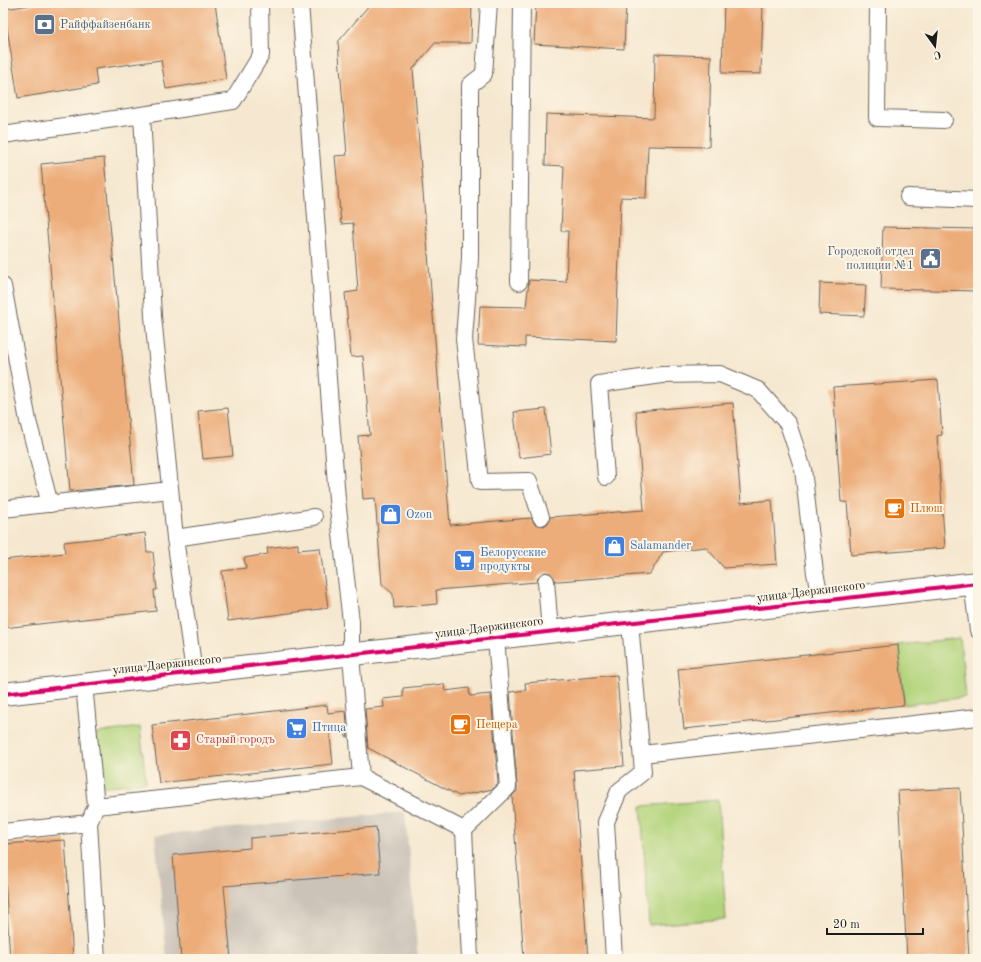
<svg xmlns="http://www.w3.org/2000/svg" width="981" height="962" font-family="'Old Standard TT',serif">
<rect width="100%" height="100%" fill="#fcf5e5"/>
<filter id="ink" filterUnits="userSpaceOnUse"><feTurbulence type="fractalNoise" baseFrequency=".025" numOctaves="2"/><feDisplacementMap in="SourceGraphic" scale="8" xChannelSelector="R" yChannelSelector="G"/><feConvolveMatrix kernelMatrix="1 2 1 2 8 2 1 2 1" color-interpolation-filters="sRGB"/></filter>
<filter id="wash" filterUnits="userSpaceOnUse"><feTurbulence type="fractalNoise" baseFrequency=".012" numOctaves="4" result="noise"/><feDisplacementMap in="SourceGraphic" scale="16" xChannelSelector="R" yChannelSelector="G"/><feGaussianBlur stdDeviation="0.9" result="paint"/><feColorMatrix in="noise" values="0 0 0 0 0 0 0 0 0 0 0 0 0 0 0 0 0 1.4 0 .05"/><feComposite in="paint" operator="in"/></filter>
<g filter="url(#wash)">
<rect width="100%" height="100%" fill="#f6e8d0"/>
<!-- industrial -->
<polygon fill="#cbc3b8" points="405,812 418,959 167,959 155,835"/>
<!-- green -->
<g fill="#b2d47c" stroke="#67784c">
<polygon points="960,638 966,697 904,705 898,645"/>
<polygon points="140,727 146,782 100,787 96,733"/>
<polygon points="718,800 726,919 649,925 641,806"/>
</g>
<g id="blocks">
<!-- building -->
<g fill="#edad7a">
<polygon points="45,3 215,3 226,79 166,89 161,60 95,69 97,85 18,98 4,9"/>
<polygon points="371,3 472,3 471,43 435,43 413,69 450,525 531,518 535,524 544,526 548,523 550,517 644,510 636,411 733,403 741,503 772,500 777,564 724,568 706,547 663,552 650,574 559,581 556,581 550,573 545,572 538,577 537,582 436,590 437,604 394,608 393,594 382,584 375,498 363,499 358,436 370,435 363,356 351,357 345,293 358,291 353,223 341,224 335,156 347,155 338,42"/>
<polygon points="536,3 626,3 624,49 534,44"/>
<polygon points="724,3 763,3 761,74 722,73"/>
<polygon points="655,54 711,56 709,147 648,146 646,198 621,197 616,341 525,337 525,347 478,345 480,306 526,307 529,280 566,282 568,231 561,231 564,166 545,165 546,114 654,118"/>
<polygon points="104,158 134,485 70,491 41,164"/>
<polygon points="883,227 978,229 978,291 881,289"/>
<polygon points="820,283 866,285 864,316 819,314"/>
<polygon points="938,380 942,435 937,436 945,548 851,555 847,502 841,502 833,387"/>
<polygon points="228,408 233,456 203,459 198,411"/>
<polygon points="546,409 551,454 519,458 514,412"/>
<polygon points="145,533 147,552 153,552 157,590 154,590 156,611 3,628 3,560 65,553 64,542"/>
<polygon points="298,544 298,550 320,548 328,608 228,621 222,571 246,568 244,558 268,554 267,548"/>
<polygon points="898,645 904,705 684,729 678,669"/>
<polygon points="617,675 624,766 574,770 588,959 524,959 512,796 517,791 517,786 510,692 526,690 525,683"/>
<polygon points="444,684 445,691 469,688 470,696 491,694 498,783 493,789 459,796 368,748 365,709 384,707 383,699 403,697 403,688"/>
<polygon points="327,705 328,713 346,711 348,737 329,727 333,764 159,783 152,725"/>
<polygon points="960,788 969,959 907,959 898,791"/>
<polygon points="376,827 380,873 224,886 231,959 181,959 173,855 250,848 250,838"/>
<polygon points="65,840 73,959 10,959 3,844"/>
</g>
</g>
</g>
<g filter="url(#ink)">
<use href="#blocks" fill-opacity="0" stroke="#68635b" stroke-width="1"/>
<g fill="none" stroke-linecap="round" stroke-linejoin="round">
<defs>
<g id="service">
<polyline points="489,3 484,74 470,85 470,258 464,339 480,482 529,481 541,517"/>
<polyline points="878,3 877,118 944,120"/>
<polyline points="3,135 142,115"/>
<polyline points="908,197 977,200 978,198"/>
<polyline points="519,282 522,3"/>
<polyline points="3,286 28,421 50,504"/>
<polyline points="606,477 599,384 662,375 720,374 758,390 788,424 803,469 815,573 821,601"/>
<polyline points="3,509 170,490"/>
<polyline points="175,538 314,517"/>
<polyline points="546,581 550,631"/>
<polyline points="972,583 978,630"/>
<polyline points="194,672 175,538 153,316 142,115 233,101 261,55 260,3"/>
<polyline points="84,685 96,806 89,823 97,959"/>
<polyline points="642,754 978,717"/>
<polyline points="361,777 464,830"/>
<polyline points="96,806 361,777 351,655 351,622 337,499 300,3"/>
<polyline points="3,832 89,823"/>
<polyline points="470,959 464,830 508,787 496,638"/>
<polyline points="614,959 606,822 619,791 643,772 630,623"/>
</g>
<polyline id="minor" points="3,694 978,583"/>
</defs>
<!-- service casing -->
<use href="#service" stroke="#68635b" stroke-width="18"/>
<!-- minor casing -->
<use href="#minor" stroke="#68635b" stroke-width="24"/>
<!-- service -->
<use href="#service" stroke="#fff" stroke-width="16"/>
<!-- minor -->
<use href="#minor" stroke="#fff" stroke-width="22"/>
<defs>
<polyline id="cycleway" points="3,694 978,583"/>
</defs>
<!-- cycleway casing -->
<use href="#cycleway" stroke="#fcf5e5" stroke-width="6"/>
<!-- cycleway -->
<use href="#cycleway" stroke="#d6006c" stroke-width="4"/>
</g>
</g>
<!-- icons -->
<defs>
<symbol id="bank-square" viewBox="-11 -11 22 22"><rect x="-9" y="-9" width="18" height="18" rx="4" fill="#5c6f8a" stroke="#fcf5e5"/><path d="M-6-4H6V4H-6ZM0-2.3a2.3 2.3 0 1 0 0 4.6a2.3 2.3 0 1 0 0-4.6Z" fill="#fff"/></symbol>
<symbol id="civic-square" viewBox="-11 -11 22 22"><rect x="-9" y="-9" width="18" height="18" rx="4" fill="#5c6f8a" stroke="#fcf5e5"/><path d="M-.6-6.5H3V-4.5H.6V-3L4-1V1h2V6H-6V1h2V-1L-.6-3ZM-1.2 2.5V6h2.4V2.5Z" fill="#fff"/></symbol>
<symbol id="cafe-square" viewBox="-11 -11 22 22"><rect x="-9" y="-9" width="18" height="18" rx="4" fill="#e8710a" stroke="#fcf5e5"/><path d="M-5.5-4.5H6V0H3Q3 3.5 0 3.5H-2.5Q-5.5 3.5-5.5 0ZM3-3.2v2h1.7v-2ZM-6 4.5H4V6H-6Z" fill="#fff"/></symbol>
<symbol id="shop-square" viewBox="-11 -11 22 22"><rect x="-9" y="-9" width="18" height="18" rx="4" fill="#3f7fe0" stroke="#fcf5e5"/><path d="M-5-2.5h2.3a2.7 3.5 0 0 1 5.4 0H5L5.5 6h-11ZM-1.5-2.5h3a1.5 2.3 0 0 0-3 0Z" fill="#fff"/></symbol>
<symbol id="supermarket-square" viewBox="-11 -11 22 22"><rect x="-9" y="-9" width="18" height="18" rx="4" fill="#3f7fe0" stroke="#fcf5e5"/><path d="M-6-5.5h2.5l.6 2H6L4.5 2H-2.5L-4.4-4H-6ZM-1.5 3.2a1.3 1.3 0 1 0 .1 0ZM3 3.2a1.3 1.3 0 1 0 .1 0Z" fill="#fff"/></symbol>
<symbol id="pharmacy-square" viewBox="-11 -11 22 22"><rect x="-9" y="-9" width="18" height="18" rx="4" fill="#e0444e" stroke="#fcf5e5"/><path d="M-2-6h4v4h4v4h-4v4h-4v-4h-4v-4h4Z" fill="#fff"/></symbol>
</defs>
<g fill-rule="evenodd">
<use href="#bank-square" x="32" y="12" width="25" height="25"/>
<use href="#civic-square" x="918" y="246" width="25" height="25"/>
<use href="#cafe-square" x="882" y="496" width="25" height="25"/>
<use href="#shop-square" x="378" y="502" width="25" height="25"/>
<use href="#shop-square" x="602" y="534" width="25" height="25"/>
<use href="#supermarket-square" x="452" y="548" width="25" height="25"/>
<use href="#cafe-square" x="448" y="712" width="25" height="25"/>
<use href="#supermarket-square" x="284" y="716" width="25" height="25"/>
<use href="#pharmacy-square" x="168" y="728" width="25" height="25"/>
</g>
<g text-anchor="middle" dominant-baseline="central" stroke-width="4" stroke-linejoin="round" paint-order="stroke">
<!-- service labels -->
<g font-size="12" fill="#4e5e75" stroke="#fcf5e5" text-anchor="start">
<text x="60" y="25">Райффайзенбанк</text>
<text x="914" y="252" text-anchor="end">Городской отдел<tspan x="914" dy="14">полиции №1</tspan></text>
</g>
<!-- food labels -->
<g font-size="12" fill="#c56008" stroke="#fcf5e5" text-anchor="start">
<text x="910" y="509">Плюш</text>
<text x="476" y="725">Пещера</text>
</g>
<!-- shop labels -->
<g font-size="12" fill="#366cbe" stroke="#fcf5e5" text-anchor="start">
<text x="406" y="515">Ozon</text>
<text x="630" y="546">Salamander</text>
<text x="480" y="553">Белорусские<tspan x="480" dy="14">продукты</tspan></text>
<text x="312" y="728">Птица</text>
</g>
<!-- street labels -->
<g font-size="12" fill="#1c1c1c" stroke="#fcf5e5">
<text transform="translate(811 592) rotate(-7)">улица Дзержинского</text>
<text transform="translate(489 628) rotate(-7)">улица Дзержинского</text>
<text transform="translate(167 665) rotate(-6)">улица Дзержинского</text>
</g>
<!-- health labels -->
<g font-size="12" fill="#be3a42" stroke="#fcf5e5" text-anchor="start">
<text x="196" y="740">Старый городъ</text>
</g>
</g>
<!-- margin -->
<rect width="981" height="962" fill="none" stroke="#fcf5e5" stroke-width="16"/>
<!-- north arrow -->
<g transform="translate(935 46) rotate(165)" stroke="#fcf5e5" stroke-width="3" paint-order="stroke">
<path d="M0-3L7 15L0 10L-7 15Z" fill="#1c1c1c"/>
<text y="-6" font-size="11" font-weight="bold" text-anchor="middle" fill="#1c1c1c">С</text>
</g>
<!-- scale -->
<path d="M827 928v6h96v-6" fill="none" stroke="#1c1c1c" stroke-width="2"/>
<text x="833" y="928" font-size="12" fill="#1c1c1c" stroke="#fcf5e5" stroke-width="3" paint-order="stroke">20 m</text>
</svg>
